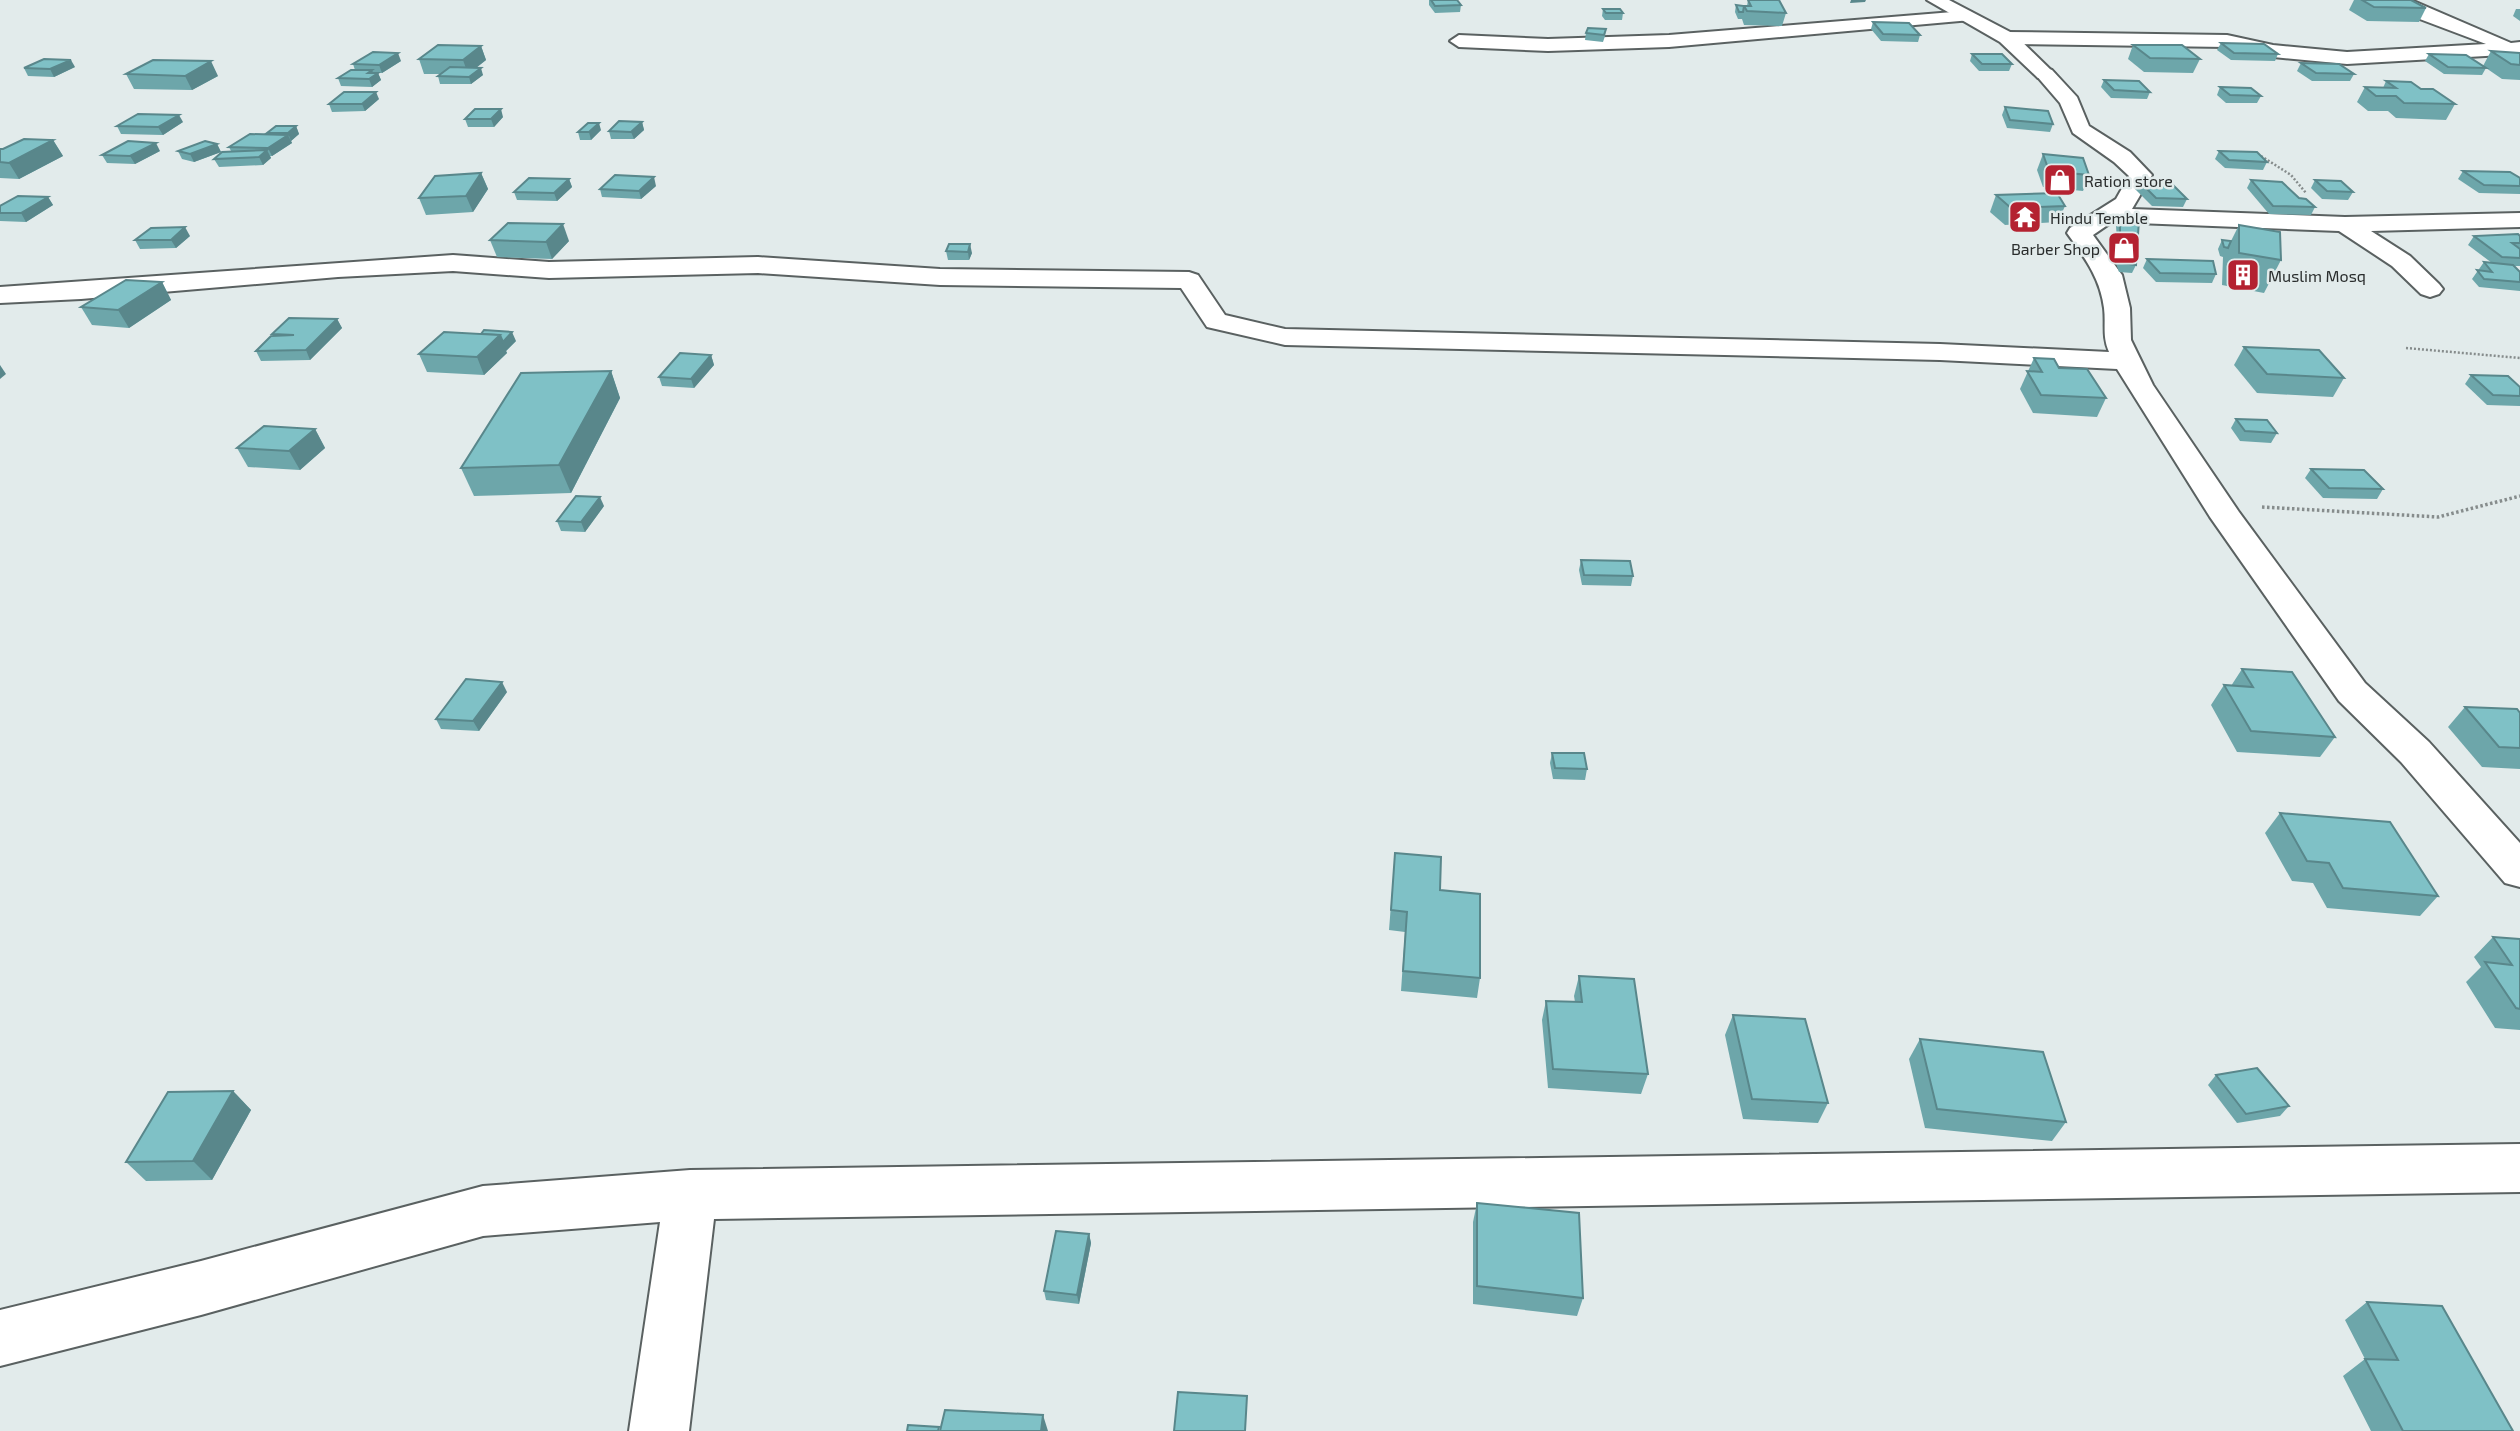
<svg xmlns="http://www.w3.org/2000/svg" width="2520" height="1431" font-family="'Exo 2',sans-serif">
<rect width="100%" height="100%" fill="#e2ebeb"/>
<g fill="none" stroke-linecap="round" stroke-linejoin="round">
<defs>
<g id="street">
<polygon points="2389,0 2411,0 2511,43 2520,42 2520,54 2347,64 2273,57 2227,47 2007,44 1998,38 2007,32 2227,35 2273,45 2347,52 2486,44 2417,18"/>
<polygon points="1965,11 1971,12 1974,16 1971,20 1669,47 1548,51 1459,47 1450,41 1459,35 1548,39 1669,35"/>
<path d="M2045 68 2052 70 2077 97 2089 126 2130 152 2152 175 2132 209 2345 217 2520 213V227L2371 231 2410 256 2439 284 2443 289 2439 294 2430 297 2421 294 2392 266 2339 231 2112 222 2093 235 2122 275 2130 308 2131 340 2153 385 2239 512 2365 683 2429 742 2520 843V887L2505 883 2401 762 2339 701 2210 517 2117 369 1940 360 1285 345 1207 327 1181 288 940 285 758 273 549 278 453 271 338 277 81 299 0 303V287L453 255 549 262 758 257 940 269 1189 272 1198 275 1225 315 1285 329 1940 344 2109 352C2102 336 2106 324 2104 308 2100 277 2084 257 2067 233L2070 228 2116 199 2129 176 2114 162 2073 133 2060 103 2035 74Z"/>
<polygon points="2520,1144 2520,1192 714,1219 689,1431 629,1431 660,1222 483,1236 201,1315 0,1366 0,1310 201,1261 483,1186 690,1170"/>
</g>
<polygon id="secondary" points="1927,0 1949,0 2014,34 2055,74 2052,78 2038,78 2000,42"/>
</defs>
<!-- street casing -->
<use href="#street" stroke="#5a6161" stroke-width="4"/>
<!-- secondary casing -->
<use href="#secondary" stroke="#5a6161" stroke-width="4"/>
<!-- path-far1 -->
<g stroke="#868c8c" stroke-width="2.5" stroke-dasharray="2 2" stroke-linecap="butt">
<polyline points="2261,156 2291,175 2306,193"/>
<polyline points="2406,348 2520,358"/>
</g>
<!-- path -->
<polyline stroke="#868c8c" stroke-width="3.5" stroke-dasharray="2.5 2.5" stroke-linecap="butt" points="2262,507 2438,517 2520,496"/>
<!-- street -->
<use href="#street" fill="#fff" fill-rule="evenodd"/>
<!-- secondary -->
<use href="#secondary" fill="#fff" fill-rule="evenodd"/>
</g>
<!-- wall -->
<g fill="#6da6aa">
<polygon points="1429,0 1446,0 1461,5 1460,12 1435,13 1429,5"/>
<polygon points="1748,0 1786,13 1782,26 1744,25 1742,19 1738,19 1735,12 1736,5 1747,6"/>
<polygon points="2354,0 2411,0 2426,8 2419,22 2367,21 2349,10"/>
<polygon points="1603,9 1623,13 1622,20 1605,20 1602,16"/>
<polygon points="2516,9 2520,9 2520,21 2513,16"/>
<polygon points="1873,22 1920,35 1918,42 1881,41 1871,29"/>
<polygon points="1606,29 1605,36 1603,42 1585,40 1586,33"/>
<polygon points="2221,43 2278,54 2275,61 2231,60 2217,50"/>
<polygon points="2133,45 2200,59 2193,73 2144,72 2128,59"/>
<polygon points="481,46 486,60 476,68 483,75 471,84 440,84 438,76 441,74 424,74 419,59"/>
<polygon points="2491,51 2520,53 2520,80 2502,79 2486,68 2482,75 2444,74 2425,61 2429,54 2483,66"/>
<polygon points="1972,54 2012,64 2009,71 1979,71 1970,61"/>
<polygon points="401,61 382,73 373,72 378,73 381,80 372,87 341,86 338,78 355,70 353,64"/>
<polygon points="2301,63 2354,74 2350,81 2312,81 2297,71"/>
<polygon points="75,67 54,77 28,76 24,68"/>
<polygon points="126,74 218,76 192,90 134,89"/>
<polygon points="2104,80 2150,92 2147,99 2111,98 2101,87"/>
<polygon points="2386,81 2421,89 2455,104 2446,120 2396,118 2388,111 2368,111 2357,102 2365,87 2383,88"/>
<polygon points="2220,87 2261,96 2257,103 2226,103 2217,95"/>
<polygon points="379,99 365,111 332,112 329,104"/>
<polygon points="2005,107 2053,124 2050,132 2007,128 2002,115"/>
<polygon points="503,117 494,127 468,127 465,119"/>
<polygon points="183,122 163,135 121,134 117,126"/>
<polygon points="642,122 644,130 634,139 611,139 609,131"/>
<polygon points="296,126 299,134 291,141 292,143 272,156 270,156 271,158 263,165 219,167 214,159 231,151 229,147 268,134 267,133"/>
<polygon points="601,130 591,140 580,140 578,132"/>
<polygon points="53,140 63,156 19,179 0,178 0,149"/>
<polygon points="217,144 221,152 194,162 182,159 178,151"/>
<polygon points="160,151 135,164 107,163 102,155"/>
<polygon points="2219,151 2267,162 2263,170 2225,168 2215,159"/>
<polygon points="2043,154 2089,175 2083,191 2043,187 2037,170"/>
<polygon points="2463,171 2520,178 2520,194 2479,193 2458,179"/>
<polygon points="481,173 488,189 473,212 426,215 419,198"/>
<polygon points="569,179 572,187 557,201 517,200 514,192"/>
<polygon points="2251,180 2315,207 2311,215 2269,214 2247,188"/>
<polygon points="2315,180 2353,192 2348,200 2322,199 2311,188"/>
<polygon points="2139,181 2187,199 2183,207 2152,206 2135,189"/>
<polygon points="656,186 641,199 602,197 600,189"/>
<polygon points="1996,195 2065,206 2058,222 2005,225 1990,212"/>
<polygon points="48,197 53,205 26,222 0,221 0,206"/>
<polygon points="2120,217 2136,265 2132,273 2119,272 2113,255 2117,242 2116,225"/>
<polygon points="2239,225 2281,260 2264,293 2222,285 2223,257 2220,256 2218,249 2222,240 2231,241"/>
<polygon points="190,236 176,248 140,249 135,240"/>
<polygon points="2474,236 2520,236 2520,266 2514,266 2520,272 2520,291 2479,287 2472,279 2484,262 2492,263 2468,245"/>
<polygon points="490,240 569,241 552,259 497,257"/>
<polygon points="949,244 972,253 969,260 948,260 946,251"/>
<polygon points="2147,259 2216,274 2212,283 2156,282 2143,268"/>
<polygon points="162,282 171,300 129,328 92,325 81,307"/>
<polygon points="337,319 342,328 310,360 261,361 256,351 273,336 272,334"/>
<polygon points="516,341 506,351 507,353 484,375 427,372 419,354"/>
<polygon points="2244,347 2344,378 2333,397 2257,393 2234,365"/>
<polygon points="711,355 714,365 694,388 662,386 659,377"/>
<polygon points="2034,358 2059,368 2106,398 2097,417 2033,413 2020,389"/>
<polygon points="611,371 620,398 571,493 474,496 461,468"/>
<polygon points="2471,375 2520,387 2520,406 2487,405 2465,384"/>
<polygon points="2236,419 2277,433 2271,443 2240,441 2231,428"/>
<polygon points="315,429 325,448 300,470 248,467 237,448"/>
<polygon points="2311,469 2383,489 2377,499 2323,498 2305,478"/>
<polygon points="604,506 585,532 561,531 557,521"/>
<polygon points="1581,560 1633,576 1631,586 1582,585 1579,570"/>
<polygon points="2242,669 2335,737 2320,757 2237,752 2211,705 2224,685 2231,686"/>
<polygon points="507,692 479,731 441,729 436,719"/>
<polygon points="2465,707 2520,713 2520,769 2482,767 2448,727"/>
<polygon points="1552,753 1587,769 1585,780 1553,779 1550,763"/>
<polygon points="2280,813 2438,896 2420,916 2327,908 2313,883 2292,881 2265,833"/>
<polygon points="1395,853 1440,890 1480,978 1477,998 1401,991 1405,932 1389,930"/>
<polygon points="2493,937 2520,939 2520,1030 2495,1028 2466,982 2481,967 2474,957"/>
<polygon points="1579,976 1648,1074 1641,1094 1548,1088 1542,1020 1546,1001 1575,1002 1574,996"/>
<polygon points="1733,1015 1828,1103 1818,1123 1743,1119 1725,1035"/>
<polygon points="1920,1039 2066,1122 2052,1141 1925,1128 1909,1059"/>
<polygon points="2216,1075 2289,1106 2280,1116 2237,1123 2208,1085"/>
<polygon points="233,1091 251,1110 212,1180 146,1181 126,1162"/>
<polygon points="1477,1203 1583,1298 1577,1316 1473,1304 1473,1222"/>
<polygon points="1089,1234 1091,1243 1079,1304 1046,1300 1044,1291"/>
<polygon points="2367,1302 2513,1431 2371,1431 2343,1376 2365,1359 2345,1320"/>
</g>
<!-- shaded-wall -->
<g fill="#59878b">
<polygon points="1851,0 1866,0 1865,2 1850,3"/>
<polygon points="481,46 486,60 468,74 463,60"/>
<polygon points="398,53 401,61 382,73 379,65"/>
<polygon points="71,60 75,67 54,77 50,69"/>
<polygon points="211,61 218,76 192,90 185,76"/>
<polygon points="481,68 483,75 471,84 469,77"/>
<polygon points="372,70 374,75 378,73 381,80 372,87 369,79 368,73"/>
<polygon points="376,92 379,99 365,111 362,104"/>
<polygon points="501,109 503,117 494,127 491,119"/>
<polygon points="179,115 183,122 163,135 158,127"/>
<polygon points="642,122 644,130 634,139 631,132"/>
<polygon points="599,123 601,130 591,140 589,132"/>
<polygon points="296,126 299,134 291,141 288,133"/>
<polygon points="288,135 292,143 272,156 268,148"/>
<polygon points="53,140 63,156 19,179 9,163"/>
<polygon points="156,143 160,151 135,164 130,156"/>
<polygon points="217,144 221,152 194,162 190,154"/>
<polygon points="267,150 271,158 263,165 259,157"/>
<polygon points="481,173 488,189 473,212 466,196"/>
<polygon points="654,177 656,186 641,199 639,191"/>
<polygon points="569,179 572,187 557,201 554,193"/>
<polygon points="48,197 53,205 26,222 21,213"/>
<polygon points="563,224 569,241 552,259 546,242"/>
<polygon points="185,227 190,236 176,248 171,240"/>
<polygon points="970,244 972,253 969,260 968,252"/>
<polygon points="162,282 171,300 129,328 118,310"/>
<polygon points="337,319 342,328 310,360 306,350"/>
<polygon points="512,332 516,341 506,351 507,353 484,375 477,357 500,335"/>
<polygon points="711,355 714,365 694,388 691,379"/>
<polygon points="0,365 6,374 0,379"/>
<polygon points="611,371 620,398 571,493 559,465"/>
<polygon points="315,429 325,448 300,470 289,451"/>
<polygon points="600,497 604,506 585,532 581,522"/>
<polygon points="502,682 507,692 479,731 473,721"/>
<polygon points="233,1091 251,1110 212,1180 193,1161"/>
<polygon points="1089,1234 1091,1243 1079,1304 1077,1295"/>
<polygon points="1043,1415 1048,1431 1041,1431"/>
</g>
<!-- building -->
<g fill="#7fc1c6" stroke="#59878b" stroke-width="2">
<polygon points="1431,0 1457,0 1461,5 1435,6"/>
<polygon points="1748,0 1779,0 1786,13 1747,11 1744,6 1751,6"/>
<polygon points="2362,0 2411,0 2426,8 2374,7"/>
<polygon points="1736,5 1744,6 1743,12 1739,12"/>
<polygon points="1603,9 1620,9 1623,13 1606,13"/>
<polygon points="1873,22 1909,23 1920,35 1883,34"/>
<polygon points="1588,28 1606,29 1604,35 1586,33"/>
<polygon points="2221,43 2264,44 2278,54 2234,53"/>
<polygon points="438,45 481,46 463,60 419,59"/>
<polygon points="2133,45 2182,45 2200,59 2150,58"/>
<polygon points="2491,51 2520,53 2520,65 2511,64"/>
<polygon points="373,52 398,53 379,65 353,64"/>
<polygon points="1972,54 2002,54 2012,64 1982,64"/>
<polygon points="2429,54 2466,55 2486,68 2448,67"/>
<polygon points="44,59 71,60 50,69 24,68"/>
<polygon points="153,60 211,61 185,76 126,74"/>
<polygon points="2301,63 2339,64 2354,74 2316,73"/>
<polygon points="450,67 481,68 469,77 438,76"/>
<polygon points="351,70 372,70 368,73 378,73 369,79 338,78"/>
<polygon points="2104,80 2139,81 2150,92 2114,90"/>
<polygon points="2386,81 2411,82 2421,89 2433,89 2455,104 2404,103 2396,96 2376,96 2365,87 2396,88"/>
<polygon points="2220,87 2251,88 2261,96 2230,95"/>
<polygon points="344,92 376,92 362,104 329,104"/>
<polygon points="2005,107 2048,111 2053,124 2010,120"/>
<polygon points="475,109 501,109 491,119 465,119"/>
<polygon points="138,114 179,115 158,127 117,126"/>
<polygon points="619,121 642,122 631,132 609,131"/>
<polygon points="588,123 599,123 589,132 578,132"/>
<polygon points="276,126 296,126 288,133 267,133"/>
<polygon points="250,134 288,135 268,148 229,147"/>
<polygon points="24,139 53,140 9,163 0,162 0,149 3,149"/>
<polygon points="128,141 156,143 130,156 102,155"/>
<polygon points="205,141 217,144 190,154 178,151"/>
<polygon points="267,150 259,157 214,159 222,152"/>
<polygon points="2219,151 2257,152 2267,162 2229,160"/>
<polygon points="2043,154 2083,158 2089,175 2049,171"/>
<polygon points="2463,171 2510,172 2520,178 2520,186 2484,185"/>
<polygon points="481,173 466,196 419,198 435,176"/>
<polygon points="615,175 654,177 639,191 600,189"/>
<polygon points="529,178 569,179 554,193 514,192"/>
<polygon points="2251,180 2282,182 2299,198 2306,199 2315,207 2273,206"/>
<polygon points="2315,180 2341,181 2353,192 2327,191"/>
<polygon points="2139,181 2169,181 2187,199 2156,198"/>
<polygon points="2057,193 2065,206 2011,208 1996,195"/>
<polygon points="18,196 48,197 21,213 0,213 0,206"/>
<polygon points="2120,217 2139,220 2136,265 2123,263 2117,246 2120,233"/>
<polygon points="508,223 563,224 546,242 490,240"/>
<polygon points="2239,225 2280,232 2281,260 2239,253"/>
<polygon points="185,227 171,240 135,240 151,228"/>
<polygon points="2518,234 2520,236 2520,243 2512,243 2520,249 2520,258 2502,257 2474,236"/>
<polygon points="2222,240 2231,241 2228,248 2224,247"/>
<polygon points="949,244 970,244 968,252 946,251"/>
<polygon points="2147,259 2213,261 2216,274 2160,273"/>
<polygon points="2484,262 2513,265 2520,272 2520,282 2484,279 2477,270 2492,272"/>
<polygon points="126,280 162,282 118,310 81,307"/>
<polygon points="289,318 337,319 306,350 256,351 271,336 294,335 272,334"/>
<polygon points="484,330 512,332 503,342 500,335 481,334"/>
<polygon points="444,332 500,335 477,357 419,354"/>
<polygon points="2244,347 2319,350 2344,378 2267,374"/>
<polygon points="680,353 711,355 691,379 659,377"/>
<polygon points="2034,358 2054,359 2059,368 2087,369 2106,398 2041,395 2027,371 2042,372"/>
<polygon points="611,371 559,465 461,468 521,373"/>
<polygon points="2471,375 2508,376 2520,387 2520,396 2493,395"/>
<polygon points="2236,419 2267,420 2277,433 2245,431"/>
<polygon points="264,426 315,429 289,451 237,448"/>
<polygon points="2311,469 2364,470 2383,489 2329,488"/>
<polygon points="576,496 600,497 581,522 557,521"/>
<polygon points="1581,560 1630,561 1633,576 1584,575"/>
<polygon points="2242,669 2292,672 2335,737 2251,731 2224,685 2253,687"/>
<polygon points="466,679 502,682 473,721 436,719"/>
<polygon points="2465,707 2517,709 2520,713 2520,748 2499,747"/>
<polygon points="1552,753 1584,753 1587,769 1555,768"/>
<polygon points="2280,813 2390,822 2438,896 2343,888 2329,863 2307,861"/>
<polygon points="1395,853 1441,857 1440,890 1480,894 1480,978 1403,971 1407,912 1391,910"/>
<polygon points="2493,937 2520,939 2520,1009 2516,1008 2485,962 2512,965"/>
<polygon points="1579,976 1634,979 1648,1074 1553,1069 1546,1001 1582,1002"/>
<polygon points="1733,1015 1805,1019 1828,1103 1752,1099"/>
<polygon points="1920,1039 2043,1052 2066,1122 1937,1109"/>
<polygon points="2257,1068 2289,1106 2246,1114 2216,1075"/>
<polygon points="233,1091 193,1161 126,1162 168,1092"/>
<polygon points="1477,1203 1579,1213 1583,1298 1477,1286"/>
<polygon points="1056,1231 1089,1234 1077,1295 1044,1291"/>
<polygon points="2367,1302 2442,1306 2513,1431 2403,1431 2365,1359 2398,1360"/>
<polygon points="1178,1392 1247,1396 1245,1431 1174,1431"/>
<polygon points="945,1410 1043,1415 1041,1431 940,1431"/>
<polygon points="908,1425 939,1427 938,1431 907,1431"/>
</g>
<!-- icons -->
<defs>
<symbol id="shop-square" viewBox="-11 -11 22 22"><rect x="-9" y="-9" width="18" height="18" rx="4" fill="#b42231" stroke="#e2ebeb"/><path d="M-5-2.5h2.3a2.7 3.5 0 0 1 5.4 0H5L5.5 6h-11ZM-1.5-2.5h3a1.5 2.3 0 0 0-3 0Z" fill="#fff"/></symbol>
<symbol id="temple-square" viewBox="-11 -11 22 22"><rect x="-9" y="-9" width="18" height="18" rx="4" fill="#b42231" stroke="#e2ebeb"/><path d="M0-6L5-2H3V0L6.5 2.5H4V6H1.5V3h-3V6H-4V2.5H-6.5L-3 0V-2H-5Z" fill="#fff"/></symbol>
<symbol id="building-square" viewBox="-11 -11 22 22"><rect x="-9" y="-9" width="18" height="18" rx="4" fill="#b42231" stroke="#e2ebeb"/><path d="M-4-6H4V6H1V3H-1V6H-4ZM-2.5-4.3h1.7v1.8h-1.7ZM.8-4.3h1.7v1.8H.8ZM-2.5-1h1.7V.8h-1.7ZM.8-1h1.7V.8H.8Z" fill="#fff"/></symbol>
</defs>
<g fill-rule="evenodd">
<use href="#shop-square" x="2041" y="161" width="38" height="38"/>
<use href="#temple-square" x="2006" y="198" width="38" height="38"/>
<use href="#shop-square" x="2105" y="229" width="38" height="38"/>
<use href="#building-square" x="2224" y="256" width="38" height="38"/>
</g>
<g text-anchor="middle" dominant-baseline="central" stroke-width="5" stroke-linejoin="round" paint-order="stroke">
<!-- far-poi labels -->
<g font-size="16" fill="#2a2d2d" stroke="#e2ebeb" text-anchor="start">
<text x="2084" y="180">Ration store</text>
<text x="2050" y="217">Hindu Temble</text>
<text x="2100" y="248" text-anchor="end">Barber Shop</text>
<text x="2268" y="275">Muslim Mosq</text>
</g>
</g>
</svg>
